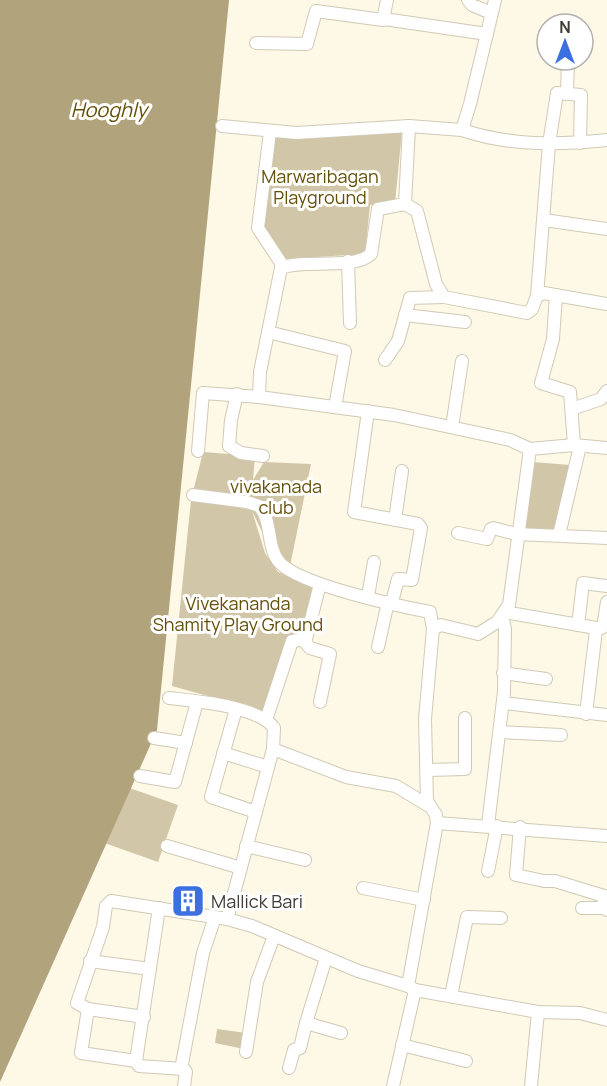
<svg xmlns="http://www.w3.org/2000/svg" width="607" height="1086" font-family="Manrope,sans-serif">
<rect width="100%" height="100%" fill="#fef8e7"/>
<!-- green -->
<g fill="#d1c6a8">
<polygon points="402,131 395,203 370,205 365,254 284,259 262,226 274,136"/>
<polygon points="203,452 255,456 253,480 264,462 311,464 290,566 269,546 252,511 265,553 278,572 315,588 300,638 265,712 172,686 191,500 252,510 193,492"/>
<polygon points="533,462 570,465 557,530 520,528"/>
<polygon points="121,785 178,805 158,862 96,840"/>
<polygon points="217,1029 246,1033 244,1049 215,1043"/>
</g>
<!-- water -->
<polygon fill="#b1a37b" points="0,0 229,0 157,730 0,1082"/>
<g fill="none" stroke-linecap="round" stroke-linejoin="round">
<defs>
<g id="minor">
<polyline points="468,0 472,5 491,13"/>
<polyline points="384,19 487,34"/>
<polyline points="256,43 307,44 316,11 383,20 387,0"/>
<polyline points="567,92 568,60"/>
<polyline points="222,126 296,133 409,126 462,130 470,104 495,0"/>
<path d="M409 126 405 204 378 209 371 254C352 271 303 258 281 268L260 372 259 397 394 415 510 440 530 449"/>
<path d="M462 130C510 146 556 145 607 140"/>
<polyline points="270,132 258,228 283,266"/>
<polyline points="405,204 417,211 436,284 444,297 527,313 532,309 537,296 544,293 607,304"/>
<polyline points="544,220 607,229"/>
<polyline points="348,261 350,323"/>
<polyline points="556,295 553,339 541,383 570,392 574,445"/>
<polyline points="537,296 549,144 557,93 581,95 580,143"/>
<polyline points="405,315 465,322"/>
<polyline points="268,332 345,351 335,407"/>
<polyline points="385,360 398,341 410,298 444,297"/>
<polyline points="237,394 231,420 229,446 241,453 263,456"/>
<polyline points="572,409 601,399 607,391"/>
<polyline points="368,411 354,512 418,524 421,528 412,580 398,579 392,602"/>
<polyline points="452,427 462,361"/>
<polyline points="607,448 574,445 530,449 509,605 497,622 478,634 441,625 433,629 425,719 427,801 436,815 437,823 408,986 415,990 538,1012 580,1013 607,1020"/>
<polyline points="198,451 203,393 259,397"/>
<path d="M193 495 247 502 259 506C273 521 266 548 280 563 301 585 398 606 430 612L433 629"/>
<polyline points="395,520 402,471"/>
<polyline points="458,533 487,539 491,529 493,528 516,534 607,538"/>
<polyline points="559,535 580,446"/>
<polyline points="368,596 374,562"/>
<polyline points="504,612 596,628"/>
<polyline points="578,625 583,583 607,586"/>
<polyline points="304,641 310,648 330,654 320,702"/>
<polyline points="378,647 388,602"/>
<polyline points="503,673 546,679"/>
<path d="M169 698C195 701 259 706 274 728L273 749 227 919"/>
<polyline points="503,703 607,715"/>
<polyline points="236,709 211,797 256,812"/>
<polyline points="586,714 596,630 603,627 607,602"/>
<polyline points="266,720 292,641 306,639 320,584"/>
<polyline points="500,732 561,735"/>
<polyline points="154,738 186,743"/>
<polyline points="273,749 346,777 396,786 429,806"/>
<polyline points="223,753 268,767"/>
<polyline points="428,770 465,769 465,718"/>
<polyline points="140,776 175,782 197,702"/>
<polyline points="437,823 607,836"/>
<polyline points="488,825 504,692 505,629 502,615"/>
<polyline points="520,827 516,875 544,881 555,881 604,896 603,908 607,910"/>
<polyline points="167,846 241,868"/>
<polyline points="246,846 305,860"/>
<polyline points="488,871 497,826"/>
<polyline points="363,888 424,900"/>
<polyline points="582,908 603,908"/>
<polyline points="326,958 306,1023 341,1033"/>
<polyline points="90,961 150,969"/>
<polyline points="451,996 467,917 501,918"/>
<polyline points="88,1009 81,1053 136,1061 159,908"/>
<polyline points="144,1017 88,1009 77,1003 103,927 106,906 111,901 227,919 252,926 358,971 408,986"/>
<polyline points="402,1045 466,1061"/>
<polyline points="246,1052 257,982 274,936"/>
<polyline points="136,1061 139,1066 184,1069 186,1072 184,1086"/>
<polyline points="289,1068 294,1050 300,1048 306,1023"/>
<polyline points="181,1069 203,953 215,917"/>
<polyline points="393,1086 415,990"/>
<polyline points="531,1086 538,1012"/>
</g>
</defs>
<!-- minor casing -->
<use href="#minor" stroke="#d0c9b5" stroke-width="14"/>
<!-- minor -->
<use href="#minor" stroke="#fff" stroke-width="12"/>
</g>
<!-- icons -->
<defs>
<symbol id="building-square" viewBox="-11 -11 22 22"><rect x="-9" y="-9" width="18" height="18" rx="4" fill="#3c6fe0" stroke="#fff"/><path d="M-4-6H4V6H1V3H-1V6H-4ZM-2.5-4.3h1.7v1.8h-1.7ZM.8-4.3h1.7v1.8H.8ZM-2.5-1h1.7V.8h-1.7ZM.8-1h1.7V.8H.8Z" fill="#fff"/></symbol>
</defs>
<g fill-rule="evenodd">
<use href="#building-square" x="169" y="882" width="38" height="38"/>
</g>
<g text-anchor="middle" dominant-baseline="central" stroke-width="6" stroke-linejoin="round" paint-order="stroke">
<!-- park labels -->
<g font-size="18" fill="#644f07" stroke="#fff">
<text x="320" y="176">Marwaribagan<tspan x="320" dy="21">Playground</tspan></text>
<text x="276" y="486">vivakanada<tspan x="276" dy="21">club</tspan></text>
<text x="238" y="603">Vivekananda<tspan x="238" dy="21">Shamity Play Ground</tspan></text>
</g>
<!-- poi labels -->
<g font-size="18" fill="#3f3c33" stroke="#fff" text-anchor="start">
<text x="211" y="901">Mallick Bari</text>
</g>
<!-- water labels -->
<g font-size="20" font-style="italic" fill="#624e04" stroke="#fff">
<text x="109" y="109">Hooghly</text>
</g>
</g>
<!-- north arrow -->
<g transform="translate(565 42)"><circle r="28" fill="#ffffff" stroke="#b2b1ad" stroke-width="1.5"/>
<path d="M0-4.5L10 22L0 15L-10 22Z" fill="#3c6fe0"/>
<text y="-9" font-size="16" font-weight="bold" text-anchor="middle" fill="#3f3c33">N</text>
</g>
</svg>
